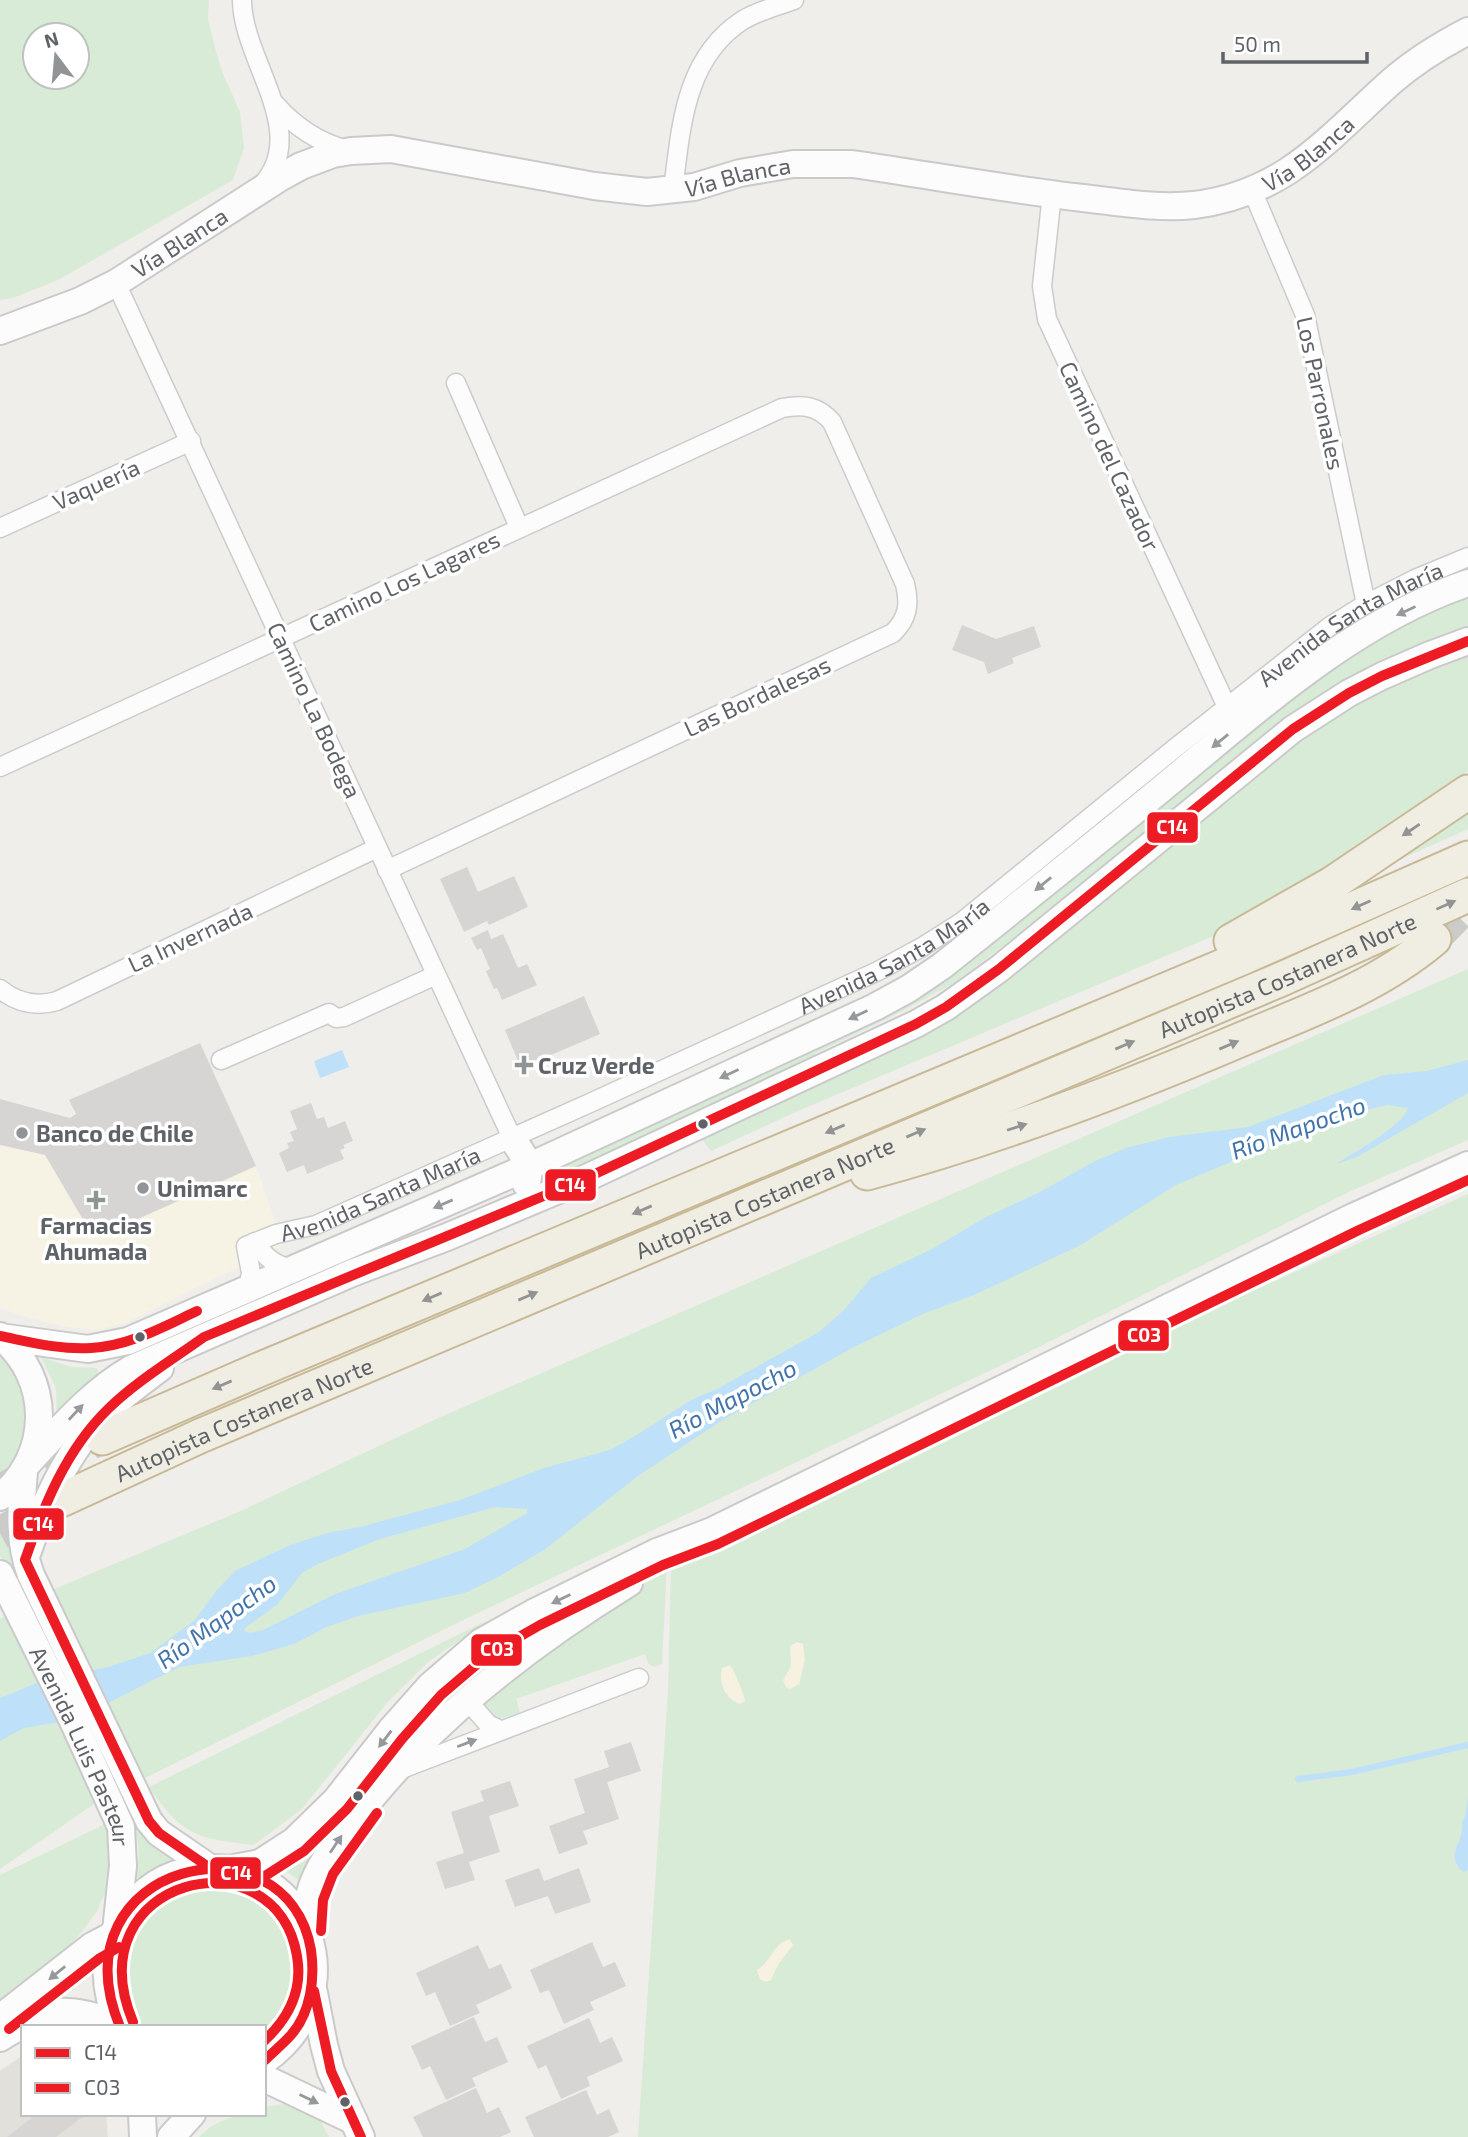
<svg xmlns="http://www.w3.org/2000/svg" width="1468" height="2137" font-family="'Exo 2',sans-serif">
<rect width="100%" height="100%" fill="#efeeea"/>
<!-- commercial -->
<polygon fill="#f7f3e4" points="200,1043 256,1166 283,1245 127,1322 99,1330 67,1327 19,1315 0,1307 0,1099 70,1118 75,1114 69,1100"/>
<!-- education -->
<polygon fill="#e2e0da" points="23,2055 23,2114 106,2114 108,2137 0,2137 0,2071"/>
<!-- green -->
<g fill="#d8ebd6" fill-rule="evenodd">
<path d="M0 0H209L208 19 215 48 223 74 240 112 244 148 233 180 58 280 13 298 0 300ZM35 35H77V77H35Z"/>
<path d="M1468 593V629C1412 643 1360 670 1312 701L1037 921 952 984 903 1011 814 1054V1058L714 1106 567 1171 564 1163 882 1016 1280 705 1370 640Z"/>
<polygon points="1468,653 1468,771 1420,803 1399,822 1249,921 800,1110 711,1151 701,1138 885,1053 1300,737 1361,698"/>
<polygon points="1468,803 1468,829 1370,873"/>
<path d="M1468 969V1140L1351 1191 1031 1351 459 1622 123 1789 179 1862 142 1879 135 1876C145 1844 132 1820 117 1792L94 1804 0 1869V1619L27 1604 8 1565 0 1556V1516L13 1508C4 1549 13 1566 31 1602L59 1587 243 1510 434 1420Z"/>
<polygon points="1468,1194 1468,2137 638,2137 668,1691 671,1564 1157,1334"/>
<path d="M0 1352C7 1358 11 1367 15 1375 37 1413 28 1449 0 1481Z"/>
<polygon points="41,1357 71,1367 97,1368 99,1374 67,1400 57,1420 56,1388"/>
<path d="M667 1565 662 1664 654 1667 648 1663 645 1654 516 1699 520 1713C495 1722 492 1719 477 1698L636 1582Z"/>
<polygon points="561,1613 525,1636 477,1676 464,1678 456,1673 456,1670"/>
<path d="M488 1620 427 1663 387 1703 302 1809 254 1845C199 1839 182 1836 149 1787Z"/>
<polygon points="444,1690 455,1701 423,1725 314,1848 302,1883 286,1871"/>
<polygon points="107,1823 114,1873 97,1911 81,1933 54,1962 0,2005 0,1875"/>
<path d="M206 1889C226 1891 246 1894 262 1907 301 1941 307 2007 264 2040V2027H139C107 1981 122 1911 180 1893 188 1891 198 1890 206 1889Z"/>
<path d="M283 2104 319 2118 329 2137H199C217 2118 239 2114 264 2114V2107Z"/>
</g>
<!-- sand -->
<g fill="#f6f1e1">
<polygon points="797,1642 803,1644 805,1660 799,1684 790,1689 786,1687 783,1680 791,1666 790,1646"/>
<path d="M730 1665C734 1669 744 1695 745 1701L740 1704C725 1699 718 1683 722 1668Z"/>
<path d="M790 1939 793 1945 778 1965 771 1980 766 1982 760 1979 757 1970C772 1961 773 1943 790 1939Z"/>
</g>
<!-- water -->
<g fill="#bfe0f9" fill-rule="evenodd">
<polygon points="342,1050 349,1067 320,1078 314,1061"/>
<path d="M1468 1060V1093L1357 1157 1336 1164C1353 1153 1403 1126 1408 1108L1387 1105 1370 1109 1274 1144 1176 1185 1079 1246 974 1295 925 1313 854 1347 721 1421 638 1476 544 1550 500 1576 465 1593 358 1616 327 1627 294 1644 252 1656 179 1667 104 1705 65 1721 24 1728 0 1741V1698L42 1681 108 1667 150 1653 195 1620 216 1591 235 1571 290 1545 327 1533 360 1527 460 1500 544 1468 610 1450 635 1436 691 1400 717 1389 819 1332 844 1310 871 1278 932 1249 984 1218 1038 1193 1095 1161 1126 1148 1169 1137 1248 1127 1384 1075 1427 1071ZM495 1507 527 1509V1513L465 1549 335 1594 263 1630 251 1633 244 1631 246 1627 277 1605 302 1573 318 1564 380 1539Z"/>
<path d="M1468 1797V1870L1463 1872C1443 1853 1466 1841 1462 1822L1465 1817Z"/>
</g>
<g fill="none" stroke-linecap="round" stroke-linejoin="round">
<!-- stream -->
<polyline stroke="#bfe0f9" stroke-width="6" points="1298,1779 1352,1772 1468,1745"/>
</g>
<!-- building -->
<g fill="#d6d5d3">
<polygon points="962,625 996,639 1034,626 1041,647 1012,658 1014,663 988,674 984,662 952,650"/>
<polygon points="467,867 478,892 514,876 528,907 489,925 487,921 464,932 440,879"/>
<polygon points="488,930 491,939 503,934 518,968 527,964 537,985 502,1000 497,988 494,989 486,971 490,969 481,948 477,950 471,938"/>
<polygon points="584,996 600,1034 521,1068 505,1030"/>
<polygon points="200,1043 256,1166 109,1232 105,1226 96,1232 90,1221 85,1223 45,1155 0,1145 0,1099 70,1118 76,1114 69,1100"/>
<polygon points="311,1103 317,1119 324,1117 328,1128 345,1121 353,1141 343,1145 345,1148 340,1150 344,1159 307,1174 304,1165 287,1172 279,1153 289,1148 287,1143 294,1141 290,1132 297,1129 290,1111"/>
<polygon points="631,1742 641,1771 607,1782 619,1819 583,1831 588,1844 559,1854 549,1826 585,1813 574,1779 609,1767 604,1751"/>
<polygon points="510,1781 519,1806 489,1816 500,1852 469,1862 475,1880 445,1889 436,1862 464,1853 451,1812 484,1801 480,1791"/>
<polygon points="539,1868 544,1881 579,1868 591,1902 555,1914 548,1896 515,1907 505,1880"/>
<polygon points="592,1942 603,1967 615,1962 626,1986 590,2002 594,2010 564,2024 549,1990 540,1993 530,1970"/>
<polygon points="478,1945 489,1969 501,1964 512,1988 476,2005 480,2013 450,2026 435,1992 426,1996 416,1973"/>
<polygon points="474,2017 485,2042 497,2037 508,2062 472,2078 476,2086 446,2100 430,2066 422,2070 411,2046"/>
<polygon points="589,2018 600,2043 612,2037 623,2061 587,2077 590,2086 561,2099 546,2065 538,2069 527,2046"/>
<polygon points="476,2088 487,2113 499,2107 511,2132 500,2137 423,2137 413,2117"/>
<polygon points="586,2090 597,2115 609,2109 619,2132 608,2137 534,2137 525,2117"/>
<polygon points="37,2114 86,2114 56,2137 7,2137"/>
</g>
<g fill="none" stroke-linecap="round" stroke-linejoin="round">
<!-- highway-tunnel -->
<g stroke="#cbcbca" stroke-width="33" stroke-dasharray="33 17" stroke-linecap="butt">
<polyline points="1434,939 1468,904"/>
<polyline points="1,1490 93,1442"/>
<polyline points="0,1533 47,1508"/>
</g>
<defs>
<g id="street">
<path d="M242 0C242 60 311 131 262 185"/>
<path d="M275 104C295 127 317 142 347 150"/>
<path d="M673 190C681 128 684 58 743 20 758 11 777 6 794 0"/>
<polyline points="1252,190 1305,315 1366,604"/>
<polyline points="1052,194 1042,286 1047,319 1227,707"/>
<polyline points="116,283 512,1138"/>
<polyline points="456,383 519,527"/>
<polyline points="0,528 191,441"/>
<path d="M0 767 782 408C804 404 818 406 832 422L905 584C910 604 908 618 893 633L387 870"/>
<path d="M0 989C17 1003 36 1007 57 1001L377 848"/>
<polyline points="221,1060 329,1013 336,1018 344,1017 436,975"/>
<path d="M255 1242C266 1258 274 1265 292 1269"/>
<path id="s1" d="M248 1288 251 1273 246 1246 276 1234 316 1225 590 1103 878 971 922 947 963 921 1174 749 1329 627 1366 604 1415 579 1468 557"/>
<polyline points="467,1700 488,1724 500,1730"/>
<polyline points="404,1768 639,1678"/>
</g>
<g id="secondary">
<path id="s2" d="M0 331 80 301 116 283 281 177 301 166 333 154 351 151 391 149 594 186 647 192 694 187 740 173 793 164H852C929 175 1005 189 1083 198 1120 202 1157 209 1194 205 1227 201 1260 189 1288 171 1326 146 1358 111 1392 81 1415 61 1441 45 1468 31"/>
<path d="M512 1138C521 1152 534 1166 526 1184"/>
<path d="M0 1336C52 1378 52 1455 0 1497"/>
<path d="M0 1337 88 1349 128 1341 528 1167 875 1007 908 989 942 966C1016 907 1091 847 1165 786 1256 711 1354 621 1468 583"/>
<path d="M29 1462C61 1428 90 1393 131 1369L352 1273 447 1237 582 1180 916 1024 946 1007 999 969 1293 729 1349 693 1382 676 1430 655 1468 641"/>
<path d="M24 1471C21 1507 18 1541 31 1575L149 1821 159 1833 210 1868"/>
<path d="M28 1551C43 1506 65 1457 97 1421 115 1401 139 1384 160 1368"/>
<path id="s3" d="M0 1574 73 1721 121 1827 123 1866 117 1921"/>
<polyline points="229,1869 260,1863 294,1841 336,1800 391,1730 431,1685 481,1642 533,1613 657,1552 712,1531 1353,1217 1468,1165"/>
<path d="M307 1930C308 1918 307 1905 310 1893 316 1869 335 1844 350 1825 425 1725 524 1648 629 1583"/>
<polyline points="314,1993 324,2045 331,2071 361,2137"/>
<polyline points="0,2018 92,1946 113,1935"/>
<path d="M120 2027C104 1993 100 1952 121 1919 139 1892 165 1873 199 1869 311 1856 357 1997 264 2061"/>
<path d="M0 2038C51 2006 61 2006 118 2023"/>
<polyline points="264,2078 354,2121"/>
<polyline points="142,2114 143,2137"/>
<polyline points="171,2137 192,2114"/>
</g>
<g id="highway">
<polyline points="1231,941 1333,883 1468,792"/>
<path d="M867 1173C997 1138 1123 1090 1247 1037 1312 1010 1380 985 1434 939"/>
<polyline points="102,1438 256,1371 1242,958 1468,858"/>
<path id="s4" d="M61 1500 200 1436 1284 978 1468 895"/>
</g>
</defs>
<!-- street casing -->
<use href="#street" stroke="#cbcccc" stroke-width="21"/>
<!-- secondary casing -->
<use href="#secondary" stroke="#cacacb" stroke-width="30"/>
<!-- highway casing -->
<use href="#highway" stroke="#c8b996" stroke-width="37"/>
<!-- street -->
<use href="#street" stroke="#fdfcfc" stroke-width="18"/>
<!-- secondary -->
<use href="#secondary" stroke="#fdfcfc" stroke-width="26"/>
<!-- highway -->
<use href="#highway" stroke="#f0ede3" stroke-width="33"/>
<defs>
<g id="bus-1">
<path d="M0 1336C30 1342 60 1350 91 1348 129 1346 163 1327 197 1311"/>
<path d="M210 1868 159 1833 149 1821 25 1560C44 1505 66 1450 108 1409 137 1381 172 1360 204 1337L582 1180 916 1024 946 1007 999 969 1293 729 1349 693 1382 676 1468 641"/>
<polyline points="314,1991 331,2071 361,2137"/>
<path d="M120 2027C52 1862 287 1810 311 1950 315 1979 311 2012 291 2035 283 2044 273 2052 264 2061"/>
</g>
<g id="bus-2">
<polyline points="232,1883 265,1876 304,1851 347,1809 402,1739 441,1695 489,1654 540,1625 663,1565 718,1544 1359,1230 1468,1180"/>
<polyline points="321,1931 323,1900 333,1874 377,1813"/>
<path d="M133 2022C73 1877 276 1830 297 1956 303 1990 289 2018 264 2041"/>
<polyline points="9,2029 100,1958 119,1947"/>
</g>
</defs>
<!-- bus-1 casing -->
<use href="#bus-1" stroke="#fff" stroke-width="16"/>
<!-- bus-2 casing -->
<use href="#bus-2" stroke="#fff" stroke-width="16"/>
<!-- bus-1 -->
<use href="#bus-1" stroke="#ed1c24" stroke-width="10"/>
<!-- bus-2 -->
<use href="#bus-2" stroke="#ed1c24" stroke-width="10"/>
</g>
<!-- one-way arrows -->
<defs><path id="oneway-solid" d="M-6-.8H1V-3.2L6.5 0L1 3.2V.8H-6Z" transform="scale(1.75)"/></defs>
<g fill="#96999c">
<use href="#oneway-solid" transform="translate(1406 611) rotate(155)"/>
<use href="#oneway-solid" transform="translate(1220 741) rotate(141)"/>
<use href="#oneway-solid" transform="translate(1043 884) rotate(141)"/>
<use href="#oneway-solid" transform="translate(858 1015) rotate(155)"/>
<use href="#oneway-solid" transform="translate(729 1074) rotate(155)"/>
<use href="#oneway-solid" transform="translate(443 1204) rotate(157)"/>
<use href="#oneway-solid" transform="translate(76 1412) rotate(-47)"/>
<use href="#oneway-solid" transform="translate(561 1599) rotate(154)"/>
<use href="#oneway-solid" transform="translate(385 1739) rotate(127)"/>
<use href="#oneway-solid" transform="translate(467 1743) rotate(-21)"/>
<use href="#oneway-solid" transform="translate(336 1844) rotate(-56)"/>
<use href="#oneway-solid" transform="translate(57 1973) rotate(141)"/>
<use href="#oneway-solid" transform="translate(309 2099) rotate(26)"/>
</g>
<g fill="#929393">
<use href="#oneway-solid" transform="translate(1411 830) rotate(146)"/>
<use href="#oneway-solid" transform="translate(1361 905) rotate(156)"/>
<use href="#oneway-solid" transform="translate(1446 905) rotate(-24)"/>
<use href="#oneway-solid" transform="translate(1125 1045) rotate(-23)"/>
<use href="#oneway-solid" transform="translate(1229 1045) rotate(-23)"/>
<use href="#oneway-solid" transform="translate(1017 1127) rotate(-18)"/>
<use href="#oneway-solid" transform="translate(835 1129) rotate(157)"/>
<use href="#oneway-solid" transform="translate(916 1133) rotate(-23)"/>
<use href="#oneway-solid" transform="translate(642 1210) rotate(157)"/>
<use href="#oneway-solid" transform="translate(528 1296) rotate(-23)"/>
<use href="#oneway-solid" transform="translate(432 1297) rotate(157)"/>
<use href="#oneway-solid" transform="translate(222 1385) rotate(157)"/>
</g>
<!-- markers -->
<g fill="#919496" stroke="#fff" stroke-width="2.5">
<path d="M520.5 1054.5h7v7h7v7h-7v7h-7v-7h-7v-7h7z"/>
<circle cx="22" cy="1133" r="7"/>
<circle cx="143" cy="1188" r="7"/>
<path d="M92.5 1189.5h7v7h7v7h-7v7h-7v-7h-7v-7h7z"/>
</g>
<g fill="#5f6368" stroke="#fff" stroke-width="2.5">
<circle cx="703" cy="1124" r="6"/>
<circle cx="140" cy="1337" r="6"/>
<circle cx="358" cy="1796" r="6"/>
<circle cx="345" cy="2102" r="6"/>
</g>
<g text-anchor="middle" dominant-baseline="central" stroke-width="7" stroke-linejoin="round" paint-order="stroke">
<!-- street labels -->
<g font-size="23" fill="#5f6368" stroke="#fff">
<text stroke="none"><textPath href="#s2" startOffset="1377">Vía Blanca</textPath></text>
<text stroke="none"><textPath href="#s2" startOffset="789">Vía Blanca</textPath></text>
<text stroke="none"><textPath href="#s2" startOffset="201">Vía Blanca</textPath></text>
<text transform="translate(1321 393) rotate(78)">Los Parronales</text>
<text transform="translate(1110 456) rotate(65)">Camino del Cazador</text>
<text transform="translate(96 484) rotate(-24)">Vaquería</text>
<text transform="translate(404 581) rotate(-25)">Camino Los Lagares</text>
<text stroke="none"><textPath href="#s1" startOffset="1321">Avenida Santa María</textPath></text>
<text transform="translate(757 696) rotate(-25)">Las Bordalesas</text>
<text transform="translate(315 710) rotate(65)">Camino La Bodega</text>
<text transform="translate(190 937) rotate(-25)">La Invernada</text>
<text stroke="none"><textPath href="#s1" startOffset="754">Avenida Santa María</textPath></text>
<text stroke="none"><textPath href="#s4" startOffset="1334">Autopista Costanera Norte</textPath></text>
<text stroke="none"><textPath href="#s1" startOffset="187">Avenida Santa María</textPath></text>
<text stroke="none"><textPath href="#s4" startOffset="766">Autopista Costanera Norte</textPath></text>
<text stroke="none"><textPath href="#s4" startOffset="200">Autopista Costanera Norte</textPath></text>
<text stroke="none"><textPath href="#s3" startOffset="191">Avenida Luis Pasteur</textPath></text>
</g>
<!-- poi labels -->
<g font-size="23" font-weight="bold" fill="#5f6368" stroke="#fff" text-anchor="start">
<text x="538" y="1065">Cruz Verde</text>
<text x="36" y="1133">Banco de Chile</text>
<text x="157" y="1188">Unimarc</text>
<text x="96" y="1225" text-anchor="middle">Farmacias<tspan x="96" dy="26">Ahumada</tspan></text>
</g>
<!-- water labels -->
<g font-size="24" font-style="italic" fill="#4174aa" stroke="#fff">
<text transform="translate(1298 1127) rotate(-20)">Río Mapocho</text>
<text transform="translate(732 1398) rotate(-28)">Río Mapocho</text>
<text transform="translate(216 1621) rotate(-36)">Río Mapocho</text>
</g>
</g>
<g stroke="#fff" stroke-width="2.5">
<rect x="1146" y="811" width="53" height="33" rx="7" fill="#ed1c24"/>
<rect x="544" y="1168" width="53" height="34" rx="7" fill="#ed1c24"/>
<rect x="1117" y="1319" width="53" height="33" rx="7" fill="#ed1c24"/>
<rect x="12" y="1507" width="53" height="34" rx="7" fill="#ed1c24"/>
<rect x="470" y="1633" width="53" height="34" rx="7" fill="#ed1c24"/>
<rect x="209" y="1856" width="53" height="34" rx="7" fill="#ed1c24"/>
</g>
<g font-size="19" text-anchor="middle" font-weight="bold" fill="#fff">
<text x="1172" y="834">C14</text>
<text x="570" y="1192">C14</text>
<text x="1144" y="1342">C03</text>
<text x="38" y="1531">C14</text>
<text x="497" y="1656">C03</text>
<text x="236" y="1880">C14</text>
</g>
<!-- legend -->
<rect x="21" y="2025" width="245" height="91" fill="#ffffff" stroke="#bfc1c3" stroke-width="2"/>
<rect x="35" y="2048" width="35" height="10" fill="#ed1c24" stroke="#bfc1c3" stroke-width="2"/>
<text x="84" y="2060" font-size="21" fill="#5f6368">C14</text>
<rect x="35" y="2083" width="35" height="10" fill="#ed1c24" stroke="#bfc1c3" stroke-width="2"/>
<text x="84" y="2095" font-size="21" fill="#5f6368">C03</text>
<!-- north arrow -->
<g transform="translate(56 56) rotate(344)"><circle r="33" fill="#ffffff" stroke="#bfc1c3" stroke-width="2"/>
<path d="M0-5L12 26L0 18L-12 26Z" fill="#919496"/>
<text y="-10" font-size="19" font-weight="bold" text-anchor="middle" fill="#5f6368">N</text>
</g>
<!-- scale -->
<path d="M1223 52v10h144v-10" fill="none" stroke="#5f6368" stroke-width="3.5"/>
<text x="1234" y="52" font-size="21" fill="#5f6368" stroke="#ffffff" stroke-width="5" paint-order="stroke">50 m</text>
</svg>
